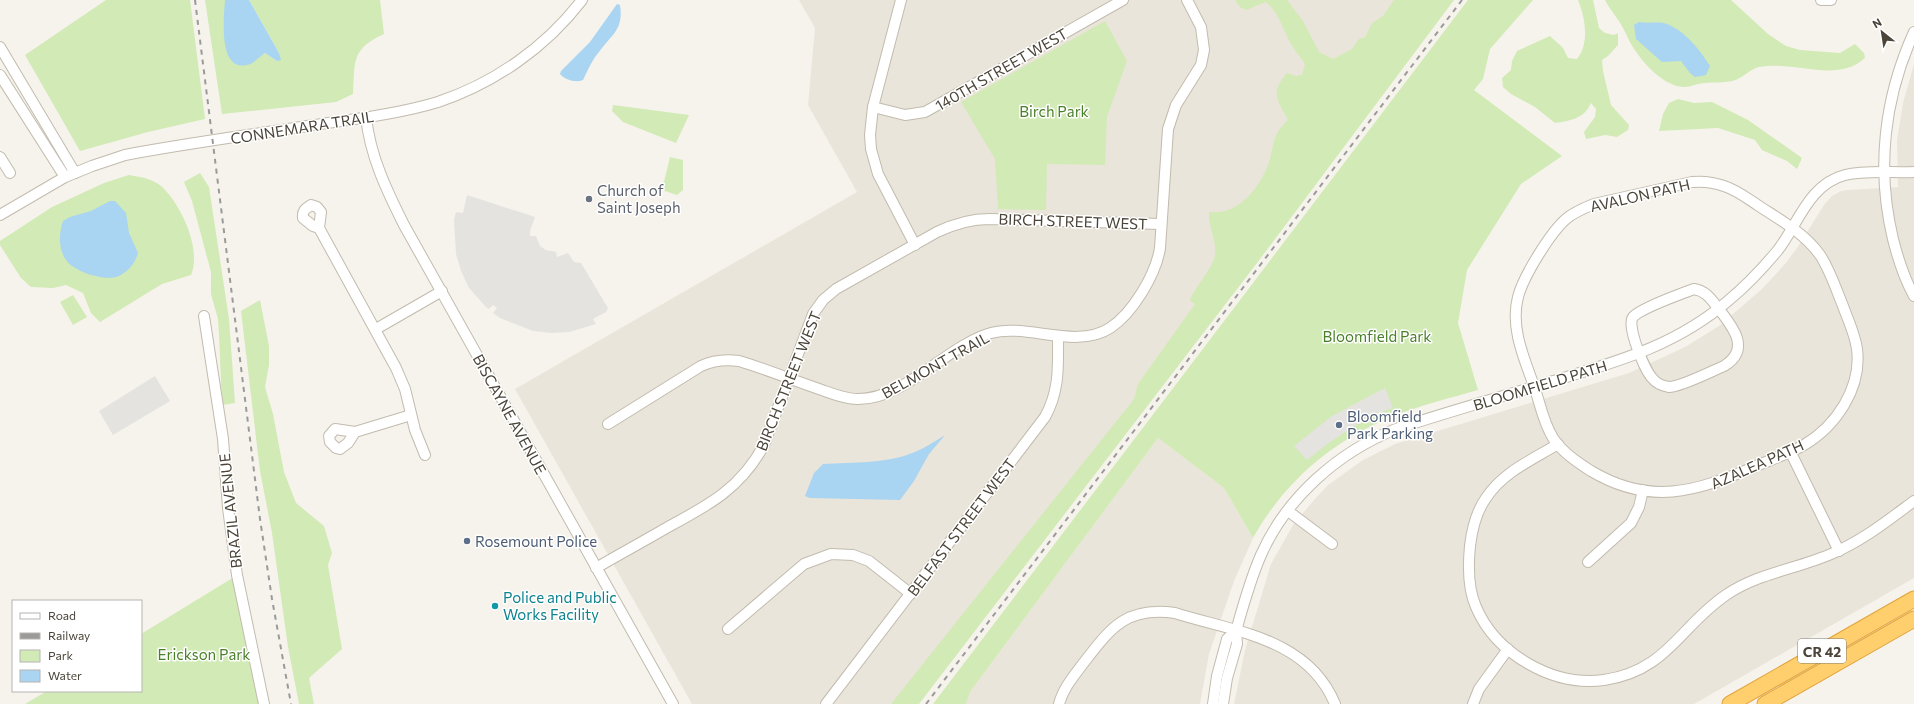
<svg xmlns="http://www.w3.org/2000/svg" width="1914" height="704" font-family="Commissioner,sans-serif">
<rect width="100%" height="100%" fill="#f6f3ec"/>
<!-- residential -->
<g fill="#eae5da">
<polygon points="799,0 1444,0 907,704 692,704 515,389 857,192 808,105 815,28"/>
<polygon points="1914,64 1914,578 1694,704 1234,704 1245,650 1271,564 1293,525 1314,500 1328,485 1363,460 1395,444 1629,373 1685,347 1719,326 1762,289 1785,264 1797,248 1824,205 1832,196 1841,191 1848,190 1898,187 1897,140 1903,103"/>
<polygon points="1158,438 1224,488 1253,538 1234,581 1209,654 1200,704 966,704 970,692"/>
</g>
<!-- green -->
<g fill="#d2eab5">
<polygon points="106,0 190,0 205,119 148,132 80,151 25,55"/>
<path d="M205 0H225V44L262 55 265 53 277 61 279 53 249 0H380L384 34C351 49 355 61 353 94L336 102 222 114Z"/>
<path d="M1235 0H1287L1303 21 1319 52 1333 59 1352 49 1359 39 1365 37 1372 23 1383 16 1394 0H1454L1257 263 919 704H891L1134 399 1138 384 1195 304 1190 301C1191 292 1214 267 1215 255 1217 242 1208 226 1209 212 1236 215 1254 194 1265 172 1276 151 1268 138 1288 120 1277 99 1270 93 1287 73L1296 76 1302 75 1305 64C1300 56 1293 49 1289 40 1282 27 1278 12 1266 2L1246 10 1240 7Z"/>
<path d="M1468 0H1533L1490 49 1483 79 1474 90 1562 156 1521 184 1467 270 1458 323 1478 390C1450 398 1421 405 1394 416 1333 440 1285 481 1253 538L1224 488 1158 438 970 692 966 704H933Z"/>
<path d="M1578 0H1593L1599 28 1605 33 1614 35 1618 33V45L1608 56 1602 60 1603 71 1611 105 1629 125 1628 130 1617 137 1605 135 1586 139 1584 132 1595 117 1596 109 1591 103C1585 118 1570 121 1555 123L1535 107 1511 94 1503 87 1502 78 1511 70 1512 61 1517 51 1550 36 1563 48 1568 58 1577 59C1590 43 1585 17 1578 0Z"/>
<path d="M1605 0H1731L1768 34 1786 46 1800 50 1840 53 1855 44 1864 53 1865 58C1837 84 1793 60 1759 67 1750 69 1742 79 1732 81 1723 83 1714 82 1705 83 1698 83 1691 87 1684 87 1681 87 1675 86 1672 84 1656 78 1640 59 1631 44 1628 39 1626 33 1623 28 1618 18 1610 10 1605 0Z"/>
<polygon points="1105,21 1127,61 1107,117 1105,165 1047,164 1046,210 998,209 995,159 961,102"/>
<polygon points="1678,99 1694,103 1712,102 1748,120 1802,158 1797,169 1787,161 1762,150 1755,140 1718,128 1659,131 1663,114 1669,103"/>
<polygon points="613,105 689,115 676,143 623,122 612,111"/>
<polygon points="670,157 683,160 683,190 677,195 662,190"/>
<polygon points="200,173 209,187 229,319 235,403 222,405 219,335 218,319 211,294 211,272 192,201 184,182"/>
<path d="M129 175C140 177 151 178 161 186 181 204 202 249 191 275L162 284 100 322 91 313 83 293 66 285 53 288 31 287 21 278 0 245V241L52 207 104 183Z"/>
<polygon points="73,295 87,317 73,325 60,302"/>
<polygon points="260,300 269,346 269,365 265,387 273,414 284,472 296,503 324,526 332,553 328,565 342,649 309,678 314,704 299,704 288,647 272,533 260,471 241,311"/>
<polygon points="239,574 265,704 25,704 47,691 141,691 141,634"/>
</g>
<!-- parking -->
<g fill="#e5e3e0">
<polygon points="467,195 535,217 530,231 530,236 536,236 540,246 546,250 556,252 557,257 568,253 574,262 581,263 608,308 606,312 593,319 596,324 569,332 551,333 533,331 500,318 493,313 497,308 493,305 489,309 486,307 469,288 461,271 456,254 454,220 456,212 463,213"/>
<polygon points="155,376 170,401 113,435 99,411"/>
<polygon points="1385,388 1393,408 1376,414 1359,423 1330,442 1307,460 1294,446 1332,416"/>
</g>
<!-- water -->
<g fill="#a9d4f2">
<path d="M225 0H249L279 53 281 60 277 61 265 53C260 56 255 62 250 64 217 76 224 16 225 0Z"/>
<path d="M617 4 620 5C624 30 611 35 599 52 592 60 588 70 583 80 576 83 565 80 560 74L561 71 590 42Z"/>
<path d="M1639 22C1648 24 1659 21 1667 24 1685 31 1700 50 1710 66L1706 75 1695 77 1690 73 1681 61 1662 62 1636 39 1634 25Z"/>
<path d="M110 201H115L126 213 129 233 138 253C135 263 129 271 119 276 106 282 74 272 66 260 58 249 59 233 63 221L70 217 91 211Z"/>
<path d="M945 435 929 454 914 481 900 500 810 498 805 496 814 473 823 464C854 462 886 464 915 452 925 448 935 441 945 435Z"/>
</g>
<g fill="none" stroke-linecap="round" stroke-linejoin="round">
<defs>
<g id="minor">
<polyline points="901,0 873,107 870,135 871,149 878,174 915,245"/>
<polyline points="1821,0 1831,0"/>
<path d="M1914 32C1884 98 1876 169 1893 239 1898 259 1904 278 1914 296"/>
<polyline points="0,47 75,173"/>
<polyline points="0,75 65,177"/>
<polyline points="873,107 905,115 925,112 1123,0"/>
<path d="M366 117C370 156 387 191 404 225L673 704"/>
<polyline points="0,157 10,173"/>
<path d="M1692 182C1702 181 1713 182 1724 186 1737 190 1748 199 1759 206 1782 221 1804 233 1820 255 1830 270 1836 289 1843 306 1848 320 1855 334 1857 349 1862 388 1836 426 1804 445 1788 454 1770 460 1754 467 1695 492 1650 506 1591 471 1577 462 1562 452 1553 438 1543 422 1540 403 1534 386 1524 358 1510 327 1518 297 1523 277 1550 233 1566 219 1574 212 1584 208 1594 204Z"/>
<path d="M0 215 65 177 92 166 125 155C188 143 251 135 314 125 355 119 398 114 438 102 495 83 546 47 582 0"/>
<path d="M319 228 313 226 303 218C302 211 305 209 311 205L317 207 321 212 319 228 396 368 405 389 415 430 425 455"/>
<path d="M1694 289C1706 291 1711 299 1718 308 1732 326 1752 349 1724 366 1712 371 1681 387 1669 387 1663 386 1657 384 1653 379 1645 371 1626 326 1633 317 1640 309 1683 293 1694 289Z"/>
<polyline points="204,316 223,439 228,508 237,575 264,704"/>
<polyline points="376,329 442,291"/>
<path d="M608 424 701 366C714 360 725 359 739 361 766 369 792 380 819 389 831 393 844 399 857 399 905 400 946 346 991 333 1027 323 1076 350 1110 328 1133 313 1156 274 1160 248L1168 129 1176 105 1201 65 1204 50 1201 27 1187 0"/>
<polyline points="355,432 348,443 340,449 336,448 330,442 329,436 335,429 355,432 411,415"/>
<path d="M1558 444C1532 460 1503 472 1486 498 1476 512 1472 529 1470 546 1468 566 1468 589 1476 607 1496 654 1553 687 1604 680 1667 671 1680 626 1726 595 1758 573 1797 569 1831 554 1862 541 1887 521 1914 501"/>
<polyline points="1790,451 1839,551"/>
<polyline points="1288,511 1332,544"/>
<polyline points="1588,562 1631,523 1639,507 1643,490"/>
<path d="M596 568C620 554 644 541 668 527 709 505 741 488 764 445L813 314 823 300 836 289 937 232C954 224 970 219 989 219L1161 224"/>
<polyline points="728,629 804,564 831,554 853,555 869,561 911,594"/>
<path d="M826 704 1045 417C1060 390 1058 365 1058 336"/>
<path d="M1059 704C1063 689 1073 677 1082 665 1110 629 1125 606 1175 613 1235 632 1308 638 1335 704"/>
<polyline points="1213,704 1217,676 1227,639 1236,631"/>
<path d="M1223 704 1227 678 1237 644 1236 631C1243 606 1250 580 1261 555 1286 498 1338 452 1396 429 1447 412 1498 398 1550 382 1616 362 1676 346 1729 300 1747 285 1763 268 1778 250 1798 224 1809 184 1845 175 1866 170 1892 173 1914 172"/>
<polyline points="1473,704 1479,689 1508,649"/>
</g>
<g id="highway">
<polyline points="1730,704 1914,599"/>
<polyline points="1765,704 1914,619"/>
</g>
</defs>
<!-- minor casing -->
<use href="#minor" stroke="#c2bbae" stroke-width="12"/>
<!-- highway casing -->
<use href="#highway" stroke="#e0a43c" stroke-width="17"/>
<!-- minor -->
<use href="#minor" stroke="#fff" stroke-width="10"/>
<!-- highway -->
<use href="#highway" stroke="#ffcf6e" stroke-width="15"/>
<!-- rail -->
<g stroke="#9a9a9a" stroke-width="2" stroke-dasharray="5 5" stroke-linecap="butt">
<polyline points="195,0 260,519 272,599 291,704"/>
<polyline points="926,704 1462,0"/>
</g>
</g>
<!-- markers -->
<circle fill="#6b7280" stroke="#fff" stroke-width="1.5" cx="589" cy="199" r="4"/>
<g fill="#5c6f8a" stroke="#fff" stroke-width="1.5">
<circle cx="1339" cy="425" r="4"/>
<circle cx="467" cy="541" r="4"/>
</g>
<circle fill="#0f9aa8" stroke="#fff" stroke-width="1.5" cx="495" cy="606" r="4"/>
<g text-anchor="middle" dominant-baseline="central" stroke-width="3" stroke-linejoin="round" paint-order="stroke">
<!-- shield labels -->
<rect fill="#fff" stroke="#817c74" stroke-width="1" x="1798" y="639" width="48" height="24" rx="3"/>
<g font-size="14" font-weight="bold" fill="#4b4439">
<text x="1822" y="651">CR 42</text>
</g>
<!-- street labels -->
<g font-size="15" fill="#4b4439" stroke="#fff">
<text transform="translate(1001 69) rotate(-30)">140TH STREET WEST</text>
<text transform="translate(302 127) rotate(-9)">CONNEMARA TRAIL</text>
<text transform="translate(1640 195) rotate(-13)">AVALON PATH</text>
<text transform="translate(1073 221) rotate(2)">BIRCH STREET WEST</text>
<text transform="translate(935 365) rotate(-29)">BELMONT TRAIL</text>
<text transform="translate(788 381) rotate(-68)">BIRCH STREET WEST</text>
<text transform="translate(1540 385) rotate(-17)">BLOOMFIELD PATH</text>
<text transform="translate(510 414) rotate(61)">BISCAYNE AVENUE</text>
<text transform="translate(1757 464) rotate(-24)">AZALEA PATH</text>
<text transform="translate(230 511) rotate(-96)">BRAZIL AVENUE</text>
<text transform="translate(961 527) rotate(-53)">BELFAST STREET WEST</text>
</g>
<!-- park labels -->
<g font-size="15" fill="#4a7f2a" stroke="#fff">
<text x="1054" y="111">Birch Park</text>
<text x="1377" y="336">Bloomfield Park</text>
<text x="204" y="654">Erickson Park</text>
</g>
<!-- worship labels -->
<g font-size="15" fill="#5b616d" stroke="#fff" text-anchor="start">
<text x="597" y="190">Church of<tspan x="597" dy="17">Saint Joseph</tspan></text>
</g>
<!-- service labels -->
<g font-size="15" fill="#4e5e75" stroke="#fff" text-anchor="start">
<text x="1347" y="416">Bloomfield<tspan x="1347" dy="17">Park Parking</tspan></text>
<text x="475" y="541">Rosemount Police</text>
</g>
<!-- culture labels -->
<g font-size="15" fill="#0d838f" stroke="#fff" text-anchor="start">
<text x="503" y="597">Police and Public<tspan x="503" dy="17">Works Facility</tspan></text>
</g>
</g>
<!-- legend -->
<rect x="12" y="600" width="130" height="92" fill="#ffffff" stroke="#b7b4b0"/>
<rect x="20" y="613" width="20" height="6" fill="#ffffff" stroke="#b7b4b0"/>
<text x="48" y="620" font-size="12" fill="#4b4439">Road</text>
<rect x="20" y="633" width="20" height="6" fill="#9a9a9a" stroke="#b7b4b0"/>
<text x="48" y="640" font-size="12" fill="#4b4439">Railway</text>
<rect x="20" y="650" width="20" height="12" fill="#d2eab5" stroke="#b7b4b0"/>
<text x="48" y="660" font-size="12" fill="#4b4439">Park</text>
<rect x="20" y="670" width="20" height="12" fill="#a9d4f2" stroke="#b7b4b0"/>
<text x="48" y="680" font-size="12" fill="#4b4439">Water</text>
<!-- north arrow -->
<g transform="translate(1882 32) rotate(330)" stroke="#ffffff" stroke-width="3" paint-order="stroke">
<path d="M0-3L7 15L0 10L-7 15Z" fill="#4b4439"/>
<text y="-6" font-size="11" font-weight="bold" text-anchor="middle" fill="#4b4439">N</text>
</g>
</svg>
